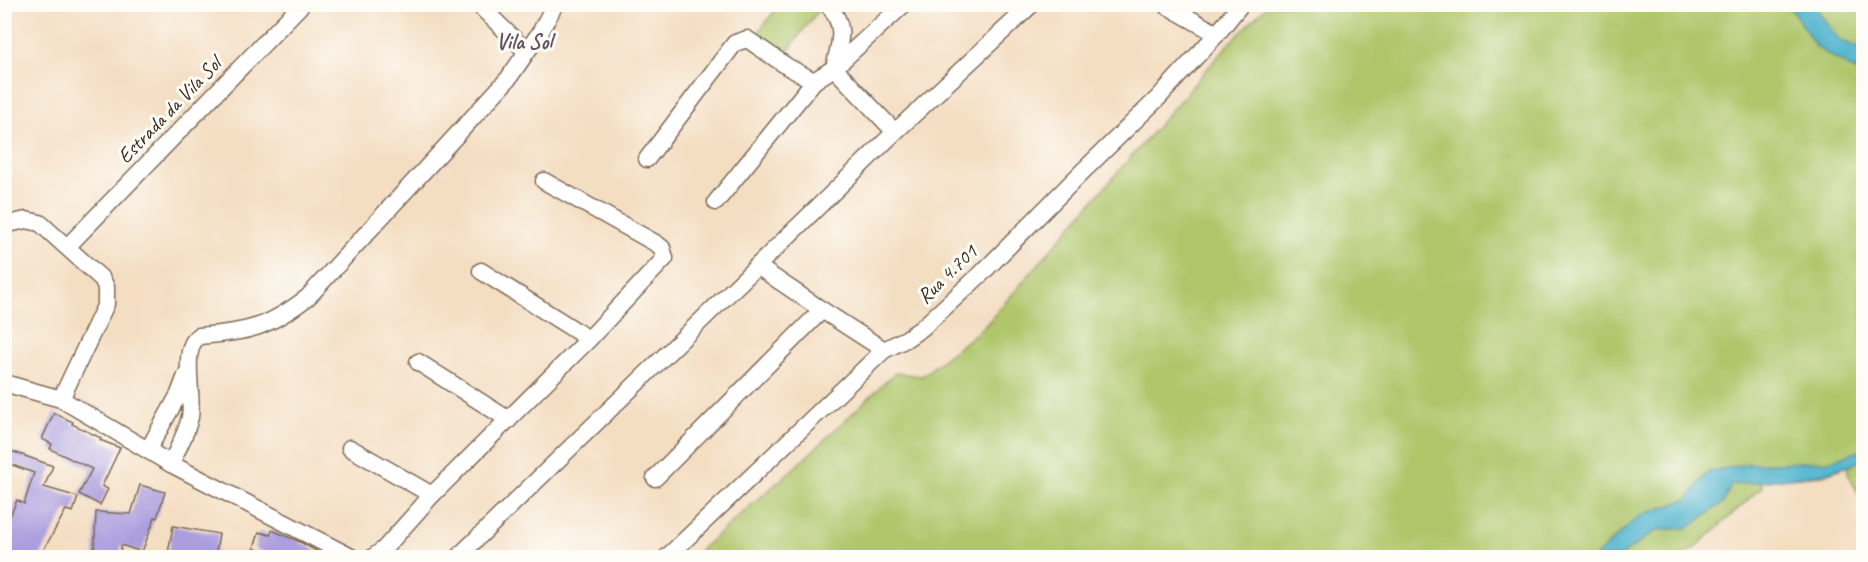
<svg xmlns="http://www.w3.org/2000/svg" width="1868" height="562" font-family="Caveat,sans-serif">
<rect width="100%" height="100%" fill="#fdfcf7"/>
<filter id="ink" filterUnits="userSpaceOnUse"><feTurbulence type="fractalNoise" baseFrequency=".0167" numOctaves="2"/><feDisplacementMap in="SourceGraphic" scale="12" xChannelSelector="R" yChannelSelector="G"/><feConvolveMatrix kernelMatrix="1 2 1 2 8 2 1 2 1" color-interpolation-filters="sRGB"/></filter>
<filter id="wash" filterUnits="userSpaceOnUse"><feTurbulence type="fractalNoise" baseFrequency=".008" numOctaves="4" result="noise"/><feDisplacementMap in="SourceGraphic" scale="24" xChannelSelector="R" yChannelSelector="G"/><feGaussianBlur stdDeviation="1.35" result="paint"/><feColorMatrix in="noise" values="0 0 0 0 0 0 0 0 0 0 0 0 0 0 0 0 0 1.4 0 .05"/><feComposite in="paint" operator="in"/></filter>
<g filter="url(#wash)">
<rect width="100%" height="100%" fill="#f4dec2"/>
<!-- green -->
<g fill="#afc66b" stroke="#757844" stroke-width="1.5">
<polygon points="779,5 815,5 820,8 783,57 755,37"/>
<polygon points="1268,5 1863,5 1863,502 1848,474 1848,466 1823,475 1762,479 1762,487 1696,547 1679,558 691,558 801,462 895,373 922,376 984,327 1227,46"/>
</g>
<!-- water -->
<g fill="#4eb3cd" stroke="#446e76" stroke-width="1.5">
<polygon points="1789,5 1814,5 1839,40 1863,49 1863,75 1817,48"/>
<polygon points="1863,450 1863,460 1824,474 1731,485 1723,503 1688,528 1657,530 1619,557 1595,557 1639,516 1688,499 1708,472 1746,464 1828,461"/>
</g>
<g id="blocks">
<!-- building -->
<g fill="#ab9dde">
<polygon points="54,413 73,422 72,424 101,438 100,440 120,448 102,486 108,489 100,505 79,494 92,469 50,449 52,444 42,439"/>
<polygon points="11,451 53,466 44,487 78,497 73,512 66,510 39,558 24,558 4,553 4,530 17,500 24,504 34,473 7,463"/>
<polygon points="140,485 165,492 157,518 155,517 142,552 121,545 120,558 94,558 96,512 131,514"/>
<polygon points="173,526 219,534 215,558 167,558"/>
<polygon points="272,530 302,543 329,558 275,558 254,548 259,532 270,535"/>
</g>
</g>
</g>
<g filter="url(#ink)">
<use href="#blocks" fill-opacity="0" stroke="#7c6957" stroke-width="1.5"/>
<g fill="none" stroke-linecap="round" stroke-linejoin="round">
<defs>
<g id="minor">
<polyline points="478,4 526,51"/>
<path d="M828 4C847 28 840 41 834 68"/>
<polyline points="1164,4 1217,34"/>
<polyline points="834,68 895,132"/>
<polyline points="647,159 735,43 747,39 788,67 814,81 834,68 904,4"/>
<polyline points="716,202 814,81"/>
<polyline points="4,225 26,220 40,223 102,279 106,287 106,304 61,399"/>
<polyline points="68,246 302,4"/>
<polyline points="757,266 822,310 884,350"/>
<polyline points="481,271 589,339"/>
<polyline points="418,362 509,420"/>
<polyline points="4,383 61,399 171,464 353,558"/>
<polyline points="350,448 432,495"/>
<polyline points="148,450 179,394 187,373"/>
<path d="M171 464C177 449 187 433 190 417 194 396 180 348 199 336 250 331 266 329 308 297L508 79 541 31 555 4"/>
<polyline points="655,478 822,310"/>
<polyline points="372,558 384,549 432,495 589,339 665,258 662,248 657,244 544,181"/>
<polyline points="457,558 895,132 1032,4"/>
<polyline points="666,558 884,350 906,339 922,328 982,273 1081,173 1158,98 1217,34 1241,4"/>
</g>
</defs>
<!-- minor casing -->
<use href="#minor" stroke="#7c6957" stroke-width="19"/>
<!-- minor -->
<use href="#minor" stroke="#fff" stroke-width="16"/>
</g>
</g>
<g text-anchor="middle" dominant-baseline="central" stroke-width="6" stroke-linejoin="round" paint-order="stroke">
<!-- street labels -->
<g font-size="21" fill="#3b2a1e" stroke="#fdfcf7">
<text transform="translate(169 110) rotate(-46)">Estrada da Vila Sol</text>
<text transform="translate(947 274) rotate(-44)">Rua 4.701</text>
</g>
<!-- neighbourhood labels -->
<g font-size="22" font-weight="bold" fill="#625261" stroke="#fdfcf7">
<text x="524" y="42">Vila Sol</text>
</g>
</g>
<!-- margin -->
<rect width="1868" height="562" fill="none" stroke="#fdfcf7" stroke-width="24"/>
</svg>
